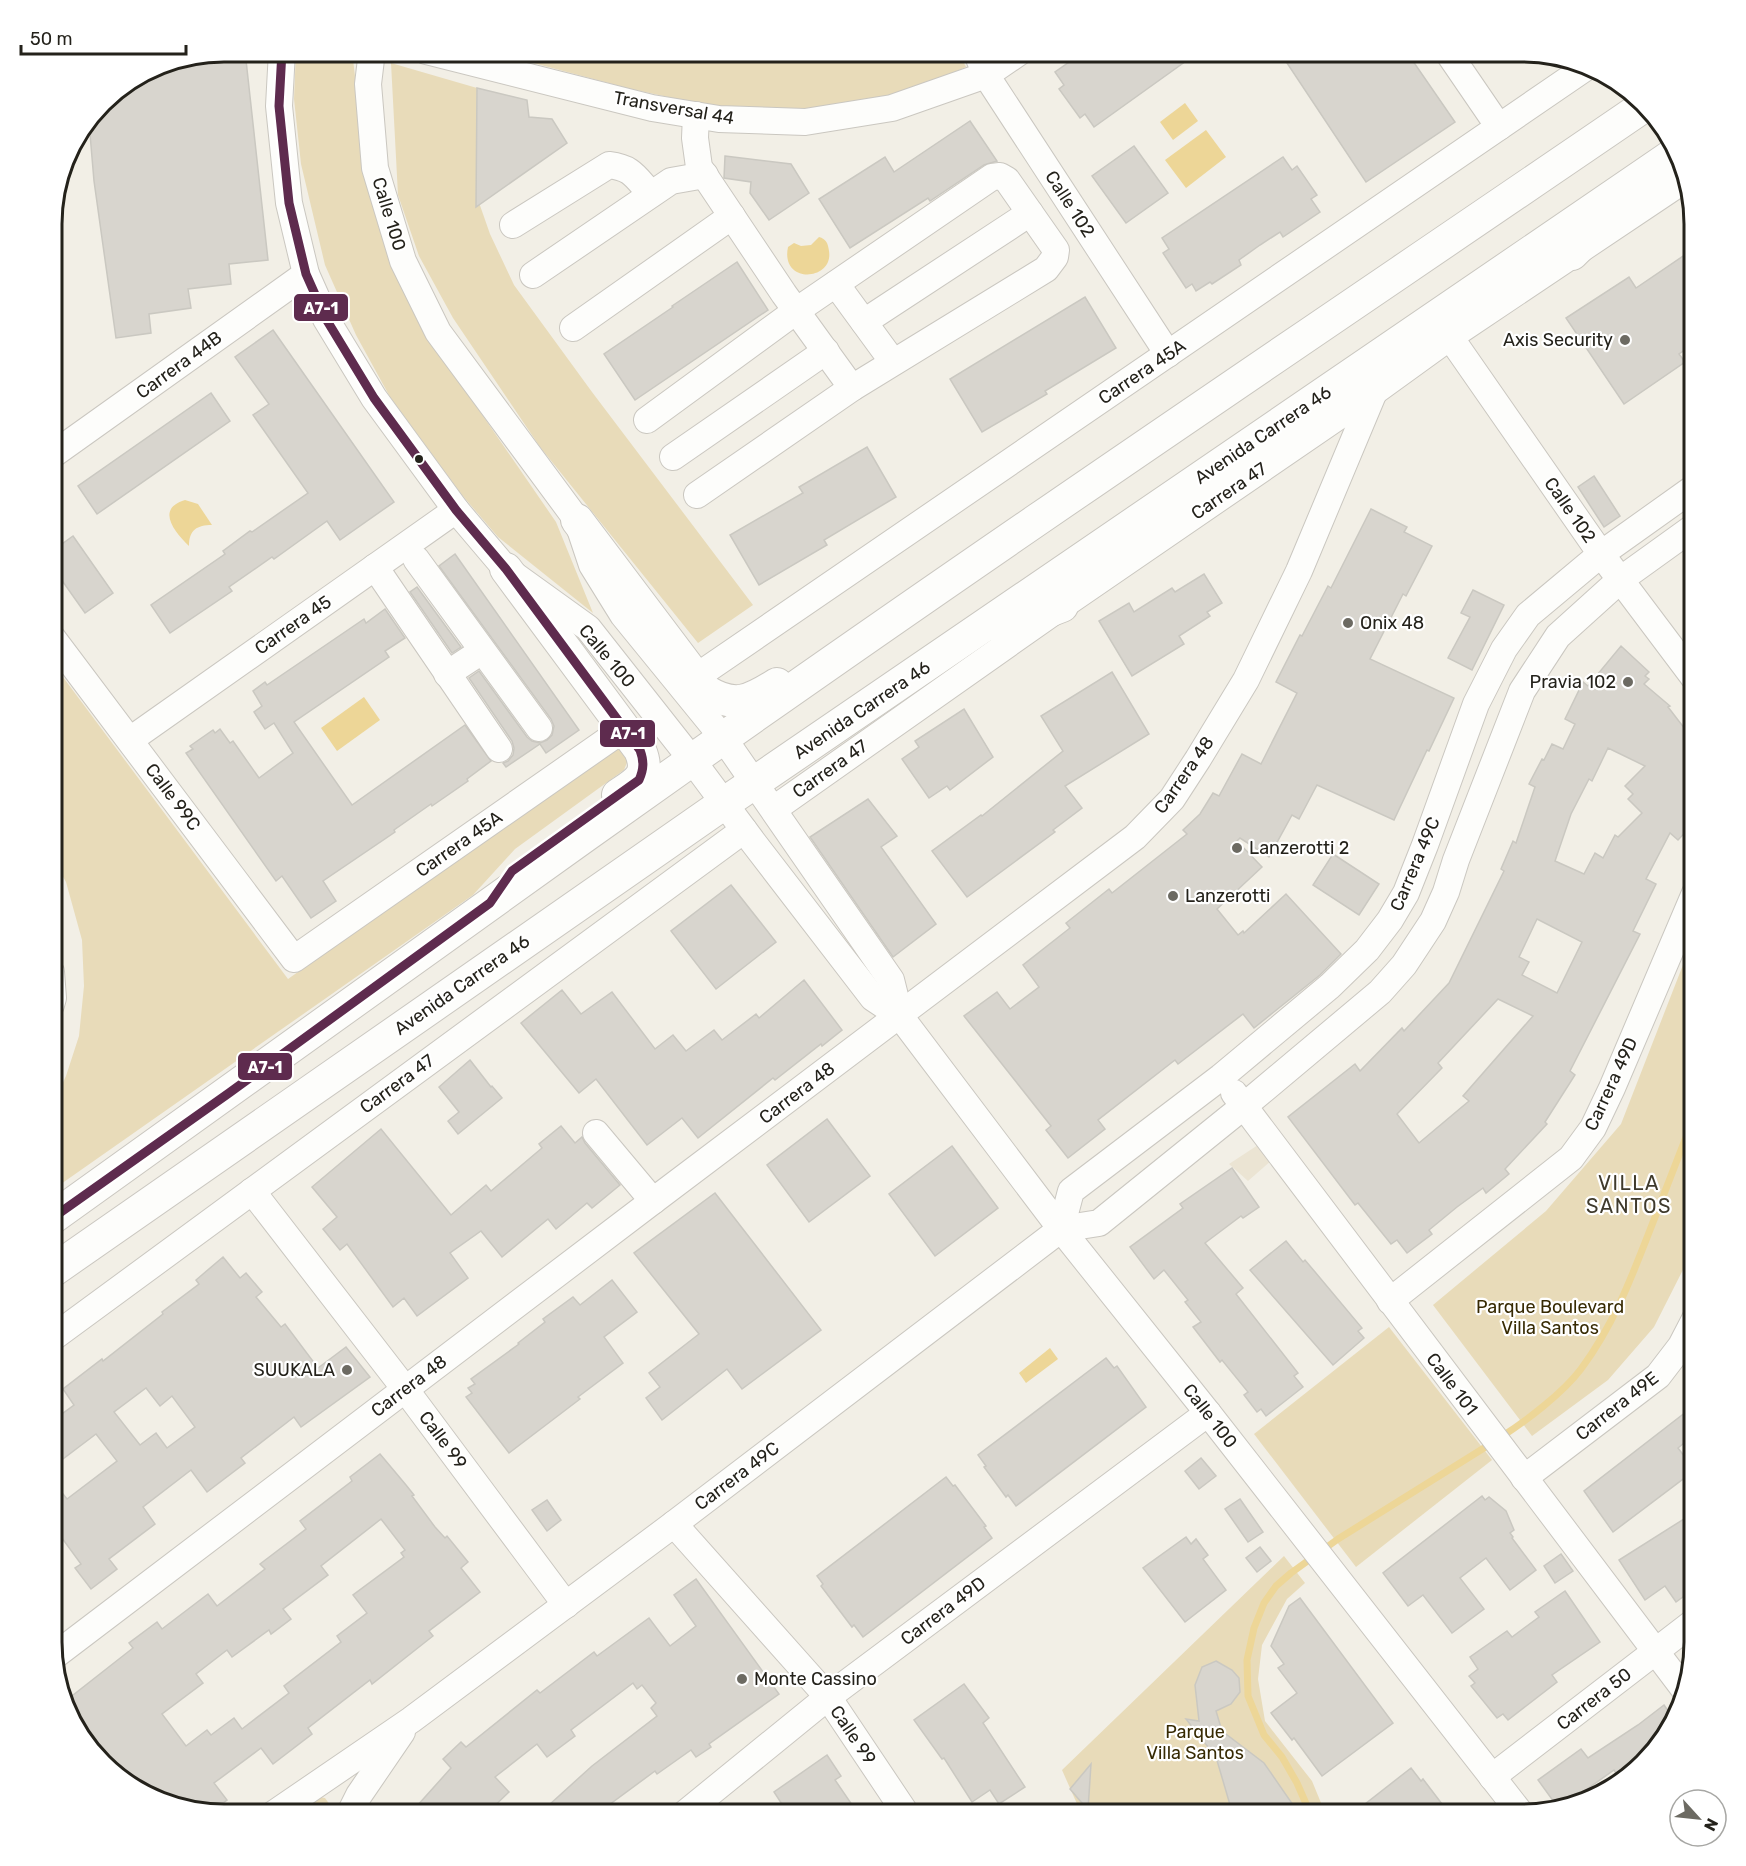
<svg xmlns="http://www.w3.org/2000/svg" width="1746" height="1866" font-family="Rubik,sans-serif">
<rect width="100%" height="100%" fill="#f2efe6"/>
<!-- built -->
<polygon fill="#ebe4d3" points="1261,1143 1273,1159 1248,1181 1229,1164"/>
<!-- green -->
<g fill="#e8dbb9">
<polygon points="296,51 352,51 366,169 393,264 417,320 556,522 593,613 498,537 462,495 390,397 356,335 325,265 301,164 294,99"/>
<polygon points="488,51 958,51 966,67 931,82 890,96 805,110 719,108 631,89"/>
<polygon points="391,63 477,88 476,194 490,234 514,285 592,392 753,605 698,643 540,447 453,318 419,256 398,195"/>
<polygon points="51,661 288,979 621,744 628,760 624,770 515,849 473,895 51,1191 51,1108 66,1076 79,1036 84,986 82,940 66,882 51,856"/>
<polygon points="1695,934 1695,1246 1654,1327 1608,1380 1532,1436 1433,1305 1546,1211 1621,1124"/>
<polygon points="1389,1327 1492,1460 1356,1567 1254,1434"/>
<polygon points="1284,1556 1305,1583 1287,1599 1262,1645 1258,1679 1265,1721 1312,1781 1326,1815 1082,1815 1062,1770"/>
<polygon points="314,1796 325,1798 330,1805 331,1815 290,1815"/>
</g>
<!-- water -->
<g fill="#edd697">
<polygon points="1185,103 1198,121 1173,140 1160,122"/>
<polygon points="1206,130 1226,157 1186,188 1165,160"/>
<path d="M819 237C826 239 828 243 829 251 834 281 780 285 788 247L794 243 801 246 811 245Z"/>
<path d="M185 500 198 504 212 525C197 525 189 530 189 546 175 532 155 509 185 500Z"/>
<polygon points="364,697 380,720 337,751 321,728"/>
<polygon points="1050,1348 1058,1359 1026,1383 1019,1373"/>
</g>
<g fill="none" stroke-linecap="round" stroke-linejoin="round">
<!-- stream -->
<g stroke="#edd697" stroke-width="7">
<path d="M1501 1437C1526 1421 1563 1393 1581 1369 1613 1326 1631 1279 1650 1230 1665 1191 1680 1153 1695 1114"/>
<polyline points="1311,1815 1297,1783 1282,1757 1264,1735 1248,1696 1247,1660 1254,1628 1264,1603 1276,1586 1291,1573 1338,1539 1492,1443"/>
</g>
</g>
<!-- building -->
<g fill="#d8d5ce" stroke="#cac8c1" stroke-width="1.5" fill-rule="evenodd">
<polygon points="224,51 245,51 268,260 229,264 231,284 188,289 191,308 149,314 151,333 116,338 94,181 89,122 110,94 158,64"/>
<polygon points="1085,51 1200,51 1094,127 1085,114 1080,118 1059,89 1064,85 1055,72"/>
<polygon points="1279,51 1406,51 1455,122 1366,182"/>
<polygon points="477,88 527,100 529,117 552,119 567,143 476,207"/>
<polygon points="970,121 997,161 984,165 930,201 928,198 850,248 819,199 885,157 894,172"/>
<polygon points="1134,146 1168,193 1126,223 1092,176"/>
<polygon points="725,156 791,164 809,193 769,220 750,193 751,182 724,178"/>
<polygon points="1283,157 1292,170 1297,166 1317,195 1311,199 1320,212 1283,237 1280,232 1260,245 1239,260 1241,265 1212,284 1210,282 1196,291 1192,284 1186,288 1163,253 1169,249 1162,238"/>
<polygon points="1695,248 1695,343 1679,354 1685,362 1624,404 1566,318 1629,277 1636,288"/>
<polygon points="737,262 768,310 635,400 604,354 673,307 672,306"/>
<polygon points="1085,297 1116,348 1045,391 1047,394 982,432 950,379"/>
<polygon points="273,330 394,502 340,540 327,521 274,559 272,557 229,587 232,591 170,633 151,605 225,554 223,551 250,531 252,532 308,493 253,415 269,404 235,357"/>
<polygon points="211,393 230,421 97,514 78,486"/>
<polygon points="867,447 896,497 824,540 827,545 759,585 730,535 803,493 799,487"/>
<polygon points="1594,476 1620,516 1604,527 1578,487"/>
<polygon points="1371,509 1407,527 1404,532 1432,546 1406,596 1403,594 1370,659 1454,698 1429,751 1427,750 1394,820 1317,785 1299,819 1292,815 1269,857 1240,838 1237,841 1262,867 1217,909 1238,935 1243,931 1244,933 1286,894 1341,954 1320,975 1254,1028 1243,1014 1178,1064 1175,1060 1098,1120 1105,1129 1068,1158 1046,1130 1051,1126 964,1016 997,992 1010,1009 1039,987 1023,965 1070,928 1066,923 1109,889 1112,893 1187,834 1183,830 1200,814 1213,793 1219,796 1242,754 1261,764 1297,693 1276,682 1300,635 1302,636 1328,586 1331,588"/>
<polygon points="73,536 113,593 85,613 51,565 51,552"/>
<polygon points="455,554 579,730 546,753 540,744 506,767 503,763 508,761 513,755 514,748 512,741 469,678 479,671 527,737 532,741 540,743 547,740 552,735 554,726 551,719 439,566"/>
<polygon points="1204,574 1222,603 1207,612 1210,616 1179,636 1184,644 1132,676 1099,621 1129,603 1134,612 1172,588 1175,592"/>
<polygon points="417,587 461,647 452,653 410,592"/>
<polygon points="1473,590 1504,605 1472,670 1448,658 1470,617 1461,613"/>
<polygon points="385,609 405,638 385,651 389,657 294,722 352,805 465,725 491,761 467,779 468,781 432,806 431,804 394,830 395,832 323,881 336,901 311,918 282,876 276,881 186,753 193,749 190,746 213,730 215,733 220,729 230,743 233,741 259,778 293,753 274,723 265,729 254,712 262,706 253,691 265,682 267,685 364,619 366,623"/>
<path d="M1621 646 1649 672 1645 676 1649 679 1644 684 1670 706 1668 707 1695 742V822L1678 840 1670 833 1646 879 1656 884 1633 931 1640 934 1570 1071 1575 1075 1545 1122 1547 1124 1505 1169 1509 1174 1486 1193 1483 1188 1457 1207 1429 1230 1432 1234 1407 1253 1397 1240 1391 1244 1358 1203 1355 1205 1288 1117 1355 1064 1360 1071 1402 1028 1404 1031 1449 983 1504 871 1501 869 1513 841 1516 843 1535 787 1529 784 1542 759 1544 760 1552 744 1563 749 1575 724 1565 719 1583 682 1588 686ZM1608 748 1645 766 1625 786 1633 794 1628 799 1642 813 1618 837 1615 835 1603 858 1595 853 1584 874 1555 861 1571 814 1589 779 1592 781ZM1537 919 1582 942 1557 993 1522 975 1529 962 1519 957ZM1498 999 1533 1016 1463 1096 1469 1101 1419 1143 1397 1114 1442 1068 1438 1063Z"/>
<polygon points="1112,672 1149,734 1065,786 1082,808 1053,830 1055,832 967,897 932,851 981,815 982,816 1063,751 1041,716"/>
<polygon points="964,709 993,757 950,790 947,786 929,798 902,759 919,747 915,741"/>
<polygon points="868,799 897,836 881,847 936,924 893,957 810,837"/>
<polygon points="1333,854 1379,884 1359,915 1313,885"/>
<polygon points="731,885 776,942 716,989 671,931"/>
<polygon points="804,980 842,1030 822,1046 821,1044 775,1080 773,1078 698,1138 682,1118 647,1145 596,1079 579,1093 521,1023 562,990 581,1014 612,992 655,1049 673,1035 686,1051 714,1030 722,1040 756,1014 759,1018"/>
<polygon points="470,1060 491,1087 492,1086 502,1098 458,1134 448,1121 459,1112 439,1087"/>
<polygon points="827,1119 870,1176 809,1222 767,1165"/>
<polygon points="561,1126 575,1143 582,1137 585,1143 620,1185 592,1208 587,1203 556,1229 548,1219 502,1257 481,1231 450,1253 468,1278 417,1316 404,1298 393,1307 347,1244 340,1250 323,1229 337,1217 312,1187 381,1129 451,1215 486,1185 491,1191 542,1148 539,1144"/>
<polygon points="952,1146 998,1208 935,1256 889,1194"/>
<polygon points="1232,1168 1259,1207 1243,1218 1241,1216 1205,1243 1243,1288 1236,1294 1298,1373 1294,1376 1303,1387 1266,1416 1261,1409 1257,1412 1244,1395 1248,1392 1222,1360 1220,1362 1193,1327 1201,1322 1185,1302 1188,1300 1164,1270 1154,1279 1130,1247 1183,1208 1180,1204"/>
<polygon points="715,1193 821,1330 742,1389 727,1369 662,1420 646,1398 660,1387 649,1373 699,1334 634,1253"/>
<polygon points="1286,1241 1303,1262 1305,1260 1362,1328 1358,1331 1364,1338 1333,1365 1250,1270"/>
<path d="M223 1257 240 1278 246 1273 262 1292 256 1297 281 1327 285 1324 318 1368 346 1347 370 1377 301 1427 294 1417 241 1458 245 1463 207 1492 191 1470 143 1507 155 1524 109 1559 117 1569 91 1589 75 1568 81 1564 51 1523V1479L67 1499 117 1461 96 1434 51 1468V1422L74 1405 63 1389 102 1359 103 1361 163 1314 162 1312 199 1284 196 1280ZM146 1388 160 1406 172 1396 195 1427 167 1448 156 1433 140 1445 114 1412Z"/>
<polygon points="612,1280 637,1312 604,1337 623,1363 578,1397 580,1399 509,1453 466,1397 472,1393 468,1388 475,1384 471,1379 519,1344 518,1343 545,1322 543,1319 573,1297 580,1305"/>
<polygon points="1106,1358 1114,1368 1117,1366 1146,1407 1016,1506 1008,1495 1006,1497 998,1486 984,1467 986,1466 978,1455"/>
<polygon points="1695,1405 1695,1434 1678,1448 1695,1470 1613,1532 1584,1491"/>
<path d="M380 1454 406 1485 414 1495 412 1496 435 1527 445 1538 447 1536 468 1562 461 1568 480 1592 429 1631 433 1636 372 1684 370 1680 308 1728 312 1734 273 1764 261 1748 214 1783 227 1800 211 1812 148 1797 87 1748 63 1703 133 1648 129 1643 157 1622 162 1629 208 1594 217 1606 265 1569 260 1564 306 1529 300 1521 352 1481 350 1477ZM381 1519 405 1550 401 1553 404 1557 353 1595 367 1613 337 1636 341 1642 284 1686 289 1693 242 1729 234 1718 211 1735 207 1730 186 1746 162 1714 203 1683 196 1674 227 1650 232 1657 269 1630 271 1634 291 1619 283 1609 328 1575 321 1566Z"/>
<polygon points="1201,1458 1216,1476 1199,1489 1185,1471"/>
<polygon points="946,1477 953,1486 955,1485 986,1526 984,1527 992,1538 863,1637 854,1625 852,1627 821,1586 823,1584 817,1576"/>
<polygon points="1482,1496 1485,1500 1489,1497 1506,1511 1514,1530 1510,1533 1513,1537 1512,1538 1536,1570 1510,1590 1486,1558 1460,1578 1484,1609 1452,1633 1423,1595 1408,1606 1383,1573"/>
<polygon points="1240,1499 1263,1532 1248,1542 1225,1509"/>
<polygon points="547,1500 561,1520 547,1531 532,1510"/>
<polygon points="1695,1512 1695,1588 1676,1602 1665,1586 1645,1600 1619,1560"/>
<polygon points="1186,1537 1191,1544 1196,1539 1208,1555 1203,1559 1226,1590 1185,1622 1143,1568"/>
<polygon points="1260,1547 1271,1561 1257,1572 1246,1558"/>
<polygon points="1561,1554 1573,1571 1555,1583 1544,1566"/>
<polygon points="696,1579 779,1694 709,1744 711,1747 696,1757 691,1750 657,1774 655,1771 602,1810 600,1808 591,1815 538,1815 592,1766 657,1716 651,1708 656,1703 642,1685 637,1689 633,1683 571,1730 575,1736 547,1757 537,1744 495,1777 509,1792 485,1815 428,1815 417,1806 451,1768 443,1759 461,1742 466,1747 537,1690 540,1693 594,1652 597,1656 649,1618 670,1646 696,1626 674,1595"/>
<polygon points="1565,1591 1600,1642 1552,1675 1557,1682 1508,1720 1503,1714 1497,1718 1471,1686 1475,1683 1469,1676 1478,1669 1470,1657 1507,1631 1512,1637 1539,1617 1535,1612"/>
<polygon points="1300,1598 1393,1723 1322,1776 1294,1738 1292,1740 1271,1713 1297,1693 1278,1668 1284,1664 1271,1646 1289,1606"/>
<polygon points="1216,1661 1232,1670 1239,1678 1240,1692 1231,1704 1216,1711 1222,1731 1264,1763 1300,1815 1233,1815 1216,1757 1186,1719 1199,1721 1195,1685 1202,1667"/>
<polygon points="964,1684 989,1718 983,1723 1025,1787 999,1804 990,1790 972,1802 944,1758 942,1759 914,1720"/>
<polygon points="1664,1705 1675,1721 1628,1779 1622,1782 1614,1770 1559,1809 1538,1780 1581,1749 1588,1758 1638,1725"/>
<polygon points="827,1755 841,1776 835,1780 859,1815 789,1815 774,1792"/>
<polygon points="1091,1764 1088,1810 1070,1789"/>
<polygon points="1411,1768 1421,1781 1423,1779 1442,1804 1440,1806 1447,1815 1351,1815"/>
</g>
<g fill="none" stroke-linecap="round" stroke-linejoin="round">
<defs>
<g id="minor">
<polyline points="282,51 279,106 289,203 306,274 326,319 374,398 456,510 506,569 588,628 692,760 753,842 873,998 900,1016 1061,1229 1208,1413 1522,1815"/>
<polyline points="372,51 368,84 375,168 403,261 438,332 577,520 592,565 623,615 724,739 891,980 900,1016"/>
<polyline points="426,51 652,108 719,119 805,122 892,108 986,75 1021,51"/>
<polyline points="976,51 986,75 1168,354"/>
<polyline points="1447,51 1499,127"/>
<polyline points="696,115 695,138 699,167 784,294 852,388"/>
<path d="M513 225 609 165C633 168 635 177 651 194"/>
<polyline points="533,275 671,181 705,175"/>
<polyline points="836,284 893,362"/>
<polyline points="864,322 1030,213"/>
<polyline points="573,328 732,216"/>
<polyline points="1450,337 1601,554 1695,679"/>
<polyline points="647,420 796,311 992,177 1000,176 1007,180 1056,250 1055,257 1046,269 852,388 697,495"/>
<polyline points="51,456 306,274"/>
<polyline points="673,457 826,351"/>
<polyline points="416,559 539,728"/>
<polyline points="375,567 499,749"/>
<polyline points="51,636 294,959 625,728"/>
<polyline points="447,674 482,651"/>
<polyline points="696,677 1588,66"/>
<polyline points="130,740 456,510"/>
<polyline points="774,809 1062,606 1374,392 1450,337 1687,178"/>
<polyline points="51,1005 53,998 51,972"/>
<polyline points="1234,1093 1684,1689"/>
<polyline points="596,1133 653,1201"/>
<polyline points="252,1191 405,1389 566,1605"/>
<polyline points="1061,1229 1071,1191 1221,1077 1330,986 1367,950 1390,920 1406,893 1425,845 1476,704 1504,649 1528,615 1601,554 1695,487"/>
<polyline points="1390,1301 1571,1158 1593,1128 1612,1088 1695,893"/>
<polyline points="51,1339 744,830"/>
<polyline points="1524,1478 1658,1376 1681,1346 1695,1319"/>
<polyline points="674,1524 828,1697 907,1815"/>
<polyline points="53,1657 653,1201 1135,837 1172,799 1198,759 1246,680 1299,571 1374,392"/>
<polyline points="1492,1777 1695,1621"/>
<polyline points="272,1815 411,1720 674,1524 1061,1229 1099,1223 1244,1106 1380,992 1404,965 1433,921 1446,892 1456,860 1522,691 1558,636 1620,580 1695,526"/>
<polyline points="349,1815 359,1795 402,1732"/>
<polyline points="683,1815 828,1697 1208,1413"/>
</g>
<g id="major">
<polyline points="1572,254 1616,210"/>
<path d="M577 520 706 691C735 709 750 701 777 684"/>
<path d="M506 569 640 750C651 776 637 782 618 795"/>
<polyline points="1002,629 1062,606"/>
<path d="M51 1219C261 1070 468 918 678 770 997 544 1322 326 1644 106"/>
<polyline points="51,1272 710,813 1677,152"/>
</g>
</defs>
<!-- minor casing -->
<use href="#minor" stroke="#cac7c0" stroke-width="28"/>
<!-- major casing -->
<use href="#major" stroke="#cac7c0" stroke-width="34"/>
<!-- minor -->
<use href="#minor" stroke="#fdfdfb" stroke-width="26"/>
<!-- major -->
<use href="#major" stroke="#fdfdfb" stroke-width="32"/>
<defs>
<path id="bus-1" d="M51 1219 229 1093 490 903 512 871 639 780C644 769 644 761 640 750L506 569 456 510 374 398 326 319 306 274 289 203 279 106 282 51"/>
</defs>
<!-- bus-1 casing -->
<use href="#bus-1" stroke="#fff" stroke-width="14"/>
<!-- bus-1 -->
<use href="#bus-1" stroke="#5e2b4e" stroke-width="9"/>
</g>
<!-- markers -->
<g fill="#6c6a62" stroke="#fff" stroke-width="2">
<circle cx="1625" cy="340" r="6"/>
<circle cx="1348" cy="623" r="6"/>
<circle cx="1628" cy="682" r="6"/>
<circle cx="1237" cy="848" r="6"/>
<circle cx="1173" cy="896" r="6"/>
<circle cx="347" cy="1370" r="6"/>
<circle cx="742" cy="1679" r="6"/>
</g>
<circle fill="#24221b" stroke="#fff" stroke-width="2" cx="419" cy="459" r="5"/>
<g text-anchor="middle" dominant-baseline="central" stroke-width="4.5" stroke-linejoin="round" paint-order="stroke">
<!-- street labels -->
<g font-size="18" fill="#24221b" stroke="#fff">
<text transform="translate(674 108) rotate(10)">Transversal 44</text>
<text transform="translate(1070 204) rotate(57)">Calle 102</text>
<text transform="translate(389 214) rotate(73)">Calle 100</text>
<text transform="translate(179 365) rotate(-36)">Carrera 44B</text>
<text transform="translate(1142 372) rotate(-34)">Carrera 45A</text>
<text transform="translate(1263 435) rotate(-34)">Avenida Carrera 46</text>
<text transform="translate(1229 491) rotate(-34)">Carrera 47</text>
<text transform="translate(1570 510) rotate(55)">Calle 102</text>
<text transform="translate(293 625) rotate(-35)">Carrera 45</text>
<text transform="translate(607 656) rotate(50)">Calle 100</text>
<text transform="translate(862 710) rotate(-34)">Avenida Carrera 46</text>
<text transform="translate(830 769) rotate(-35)">Carrera 47</text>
<text transform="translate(1184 775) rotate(-55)">Carrera 48</text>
<text transform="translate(173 797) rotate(53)">Calle 99C</text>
<text transform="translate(459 844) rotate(-35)">Carrera 45A</text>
<text transform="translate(1415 864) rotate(-67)">Carrera 49C</text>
<text transform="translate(462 985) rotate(-35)">Avenida Carrera 46</text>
<text transform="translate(397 1084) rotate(-36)">Carrera 47</text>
<text transform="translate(1611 1084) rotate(-65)">Carrera 49D</text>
<text transform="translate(797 1093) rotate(-37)">Carrera 48</text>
<text transform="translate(1452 1384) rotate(53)">Calle 101</text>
<text transform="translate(409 1386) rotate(-37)">Carrera 48</text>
<text transform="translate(1617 1406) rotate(-38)">Carrera 49E</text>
<text transform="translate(1210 1416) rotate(52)">Calle 100</text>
<text transform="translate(443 1440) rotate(53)">Calle 99</text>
<text transform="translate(737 1476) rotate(-37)">Carrera 49C</text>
<text transform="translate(943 1611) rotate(-37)">Carrera 49D</text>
<text transform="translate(1594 1699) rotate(-38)">Carrera 50</text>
<text transform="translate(853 1735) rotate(56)">Calle 99</text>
</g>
<!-- poi labels -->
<g font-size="18" fill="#24221b" stroke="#fff" text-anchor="start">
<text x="1613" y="340" text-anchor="end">Axis Security</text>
<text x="1360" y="623">Onix 48</text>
<text x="1616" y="682" text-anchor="end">Pravia 102</text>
<text x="1249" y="848">Lanzerotti 2</text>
<text x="1185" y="896">Lanzerotti</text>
<text x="335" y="1370" text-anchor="end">SUUKALA</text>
<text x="754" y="1679">Monte Cassino</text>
</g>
<!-- park labels -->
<g font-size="18" fill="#372a03" stroke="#fff">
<text x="1550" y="1307">Parque Boulevard<tspan x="1550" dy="21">Villa Santos</tspan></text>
<text x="1195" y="1732">Parque<tspan x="1195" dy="21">Villa Santos</tspan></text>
</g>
<!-- neighbourhood labels -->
<g font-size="20" letter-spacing="1.5" fill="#3f3a2c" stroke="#fff">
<text x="1629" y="1183">VILLA<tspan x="1629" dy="23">SANTOS</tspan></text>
</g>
</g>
<!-- crop -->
<path d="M0 0H1746V1866H0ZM224 62H1522A162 162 0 0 1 1684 224V1642A162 162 0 0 1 1522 1804H224A162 162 0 0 1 62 1642V224A162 162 0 0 1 224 62Z" fill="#fff" fill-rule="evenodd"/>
<path fill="none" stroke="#24221b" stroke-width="3" d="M224 62H1522A162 162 0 0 1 1684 224V1642A162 162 0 0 1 1522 1804H224A162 162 0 0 1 62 1642V224A162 162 0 0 1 224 62Z"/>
<g stroke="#fff" stroke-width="2">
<rect x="293" y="293" width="56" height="29" rx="6" fill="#5e2b4e"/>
<rect x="599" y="719" width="57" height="29" rx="6" fill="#5e2b4e"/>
<rect x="237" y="1052" width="56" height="29" rx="6" fill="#5e2b4e"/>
</g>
<g font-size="16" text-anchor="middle" font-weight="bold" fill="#fff">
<text x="321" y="314">A7-1</text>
<text x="628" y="739">A7-1</text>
<text x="265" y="1073">A7-1</text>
</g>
<!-- north arrow -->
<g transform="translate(1698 1818) rotate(117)"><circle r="28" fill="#ffffff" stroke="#a7a7a4" stroke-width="1.5"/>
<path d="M0-4.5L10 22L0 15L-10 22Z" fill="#6c6a62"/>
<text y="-9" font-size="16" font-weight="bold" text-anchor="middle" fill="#24221b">N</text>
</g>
<!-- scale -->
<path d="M21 45v9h165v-9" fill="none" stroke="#24221b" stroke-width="3"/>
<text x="30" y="45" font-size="18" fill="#24221b" stroke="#ffffff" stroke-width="4.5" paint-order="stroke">50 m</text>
</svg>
